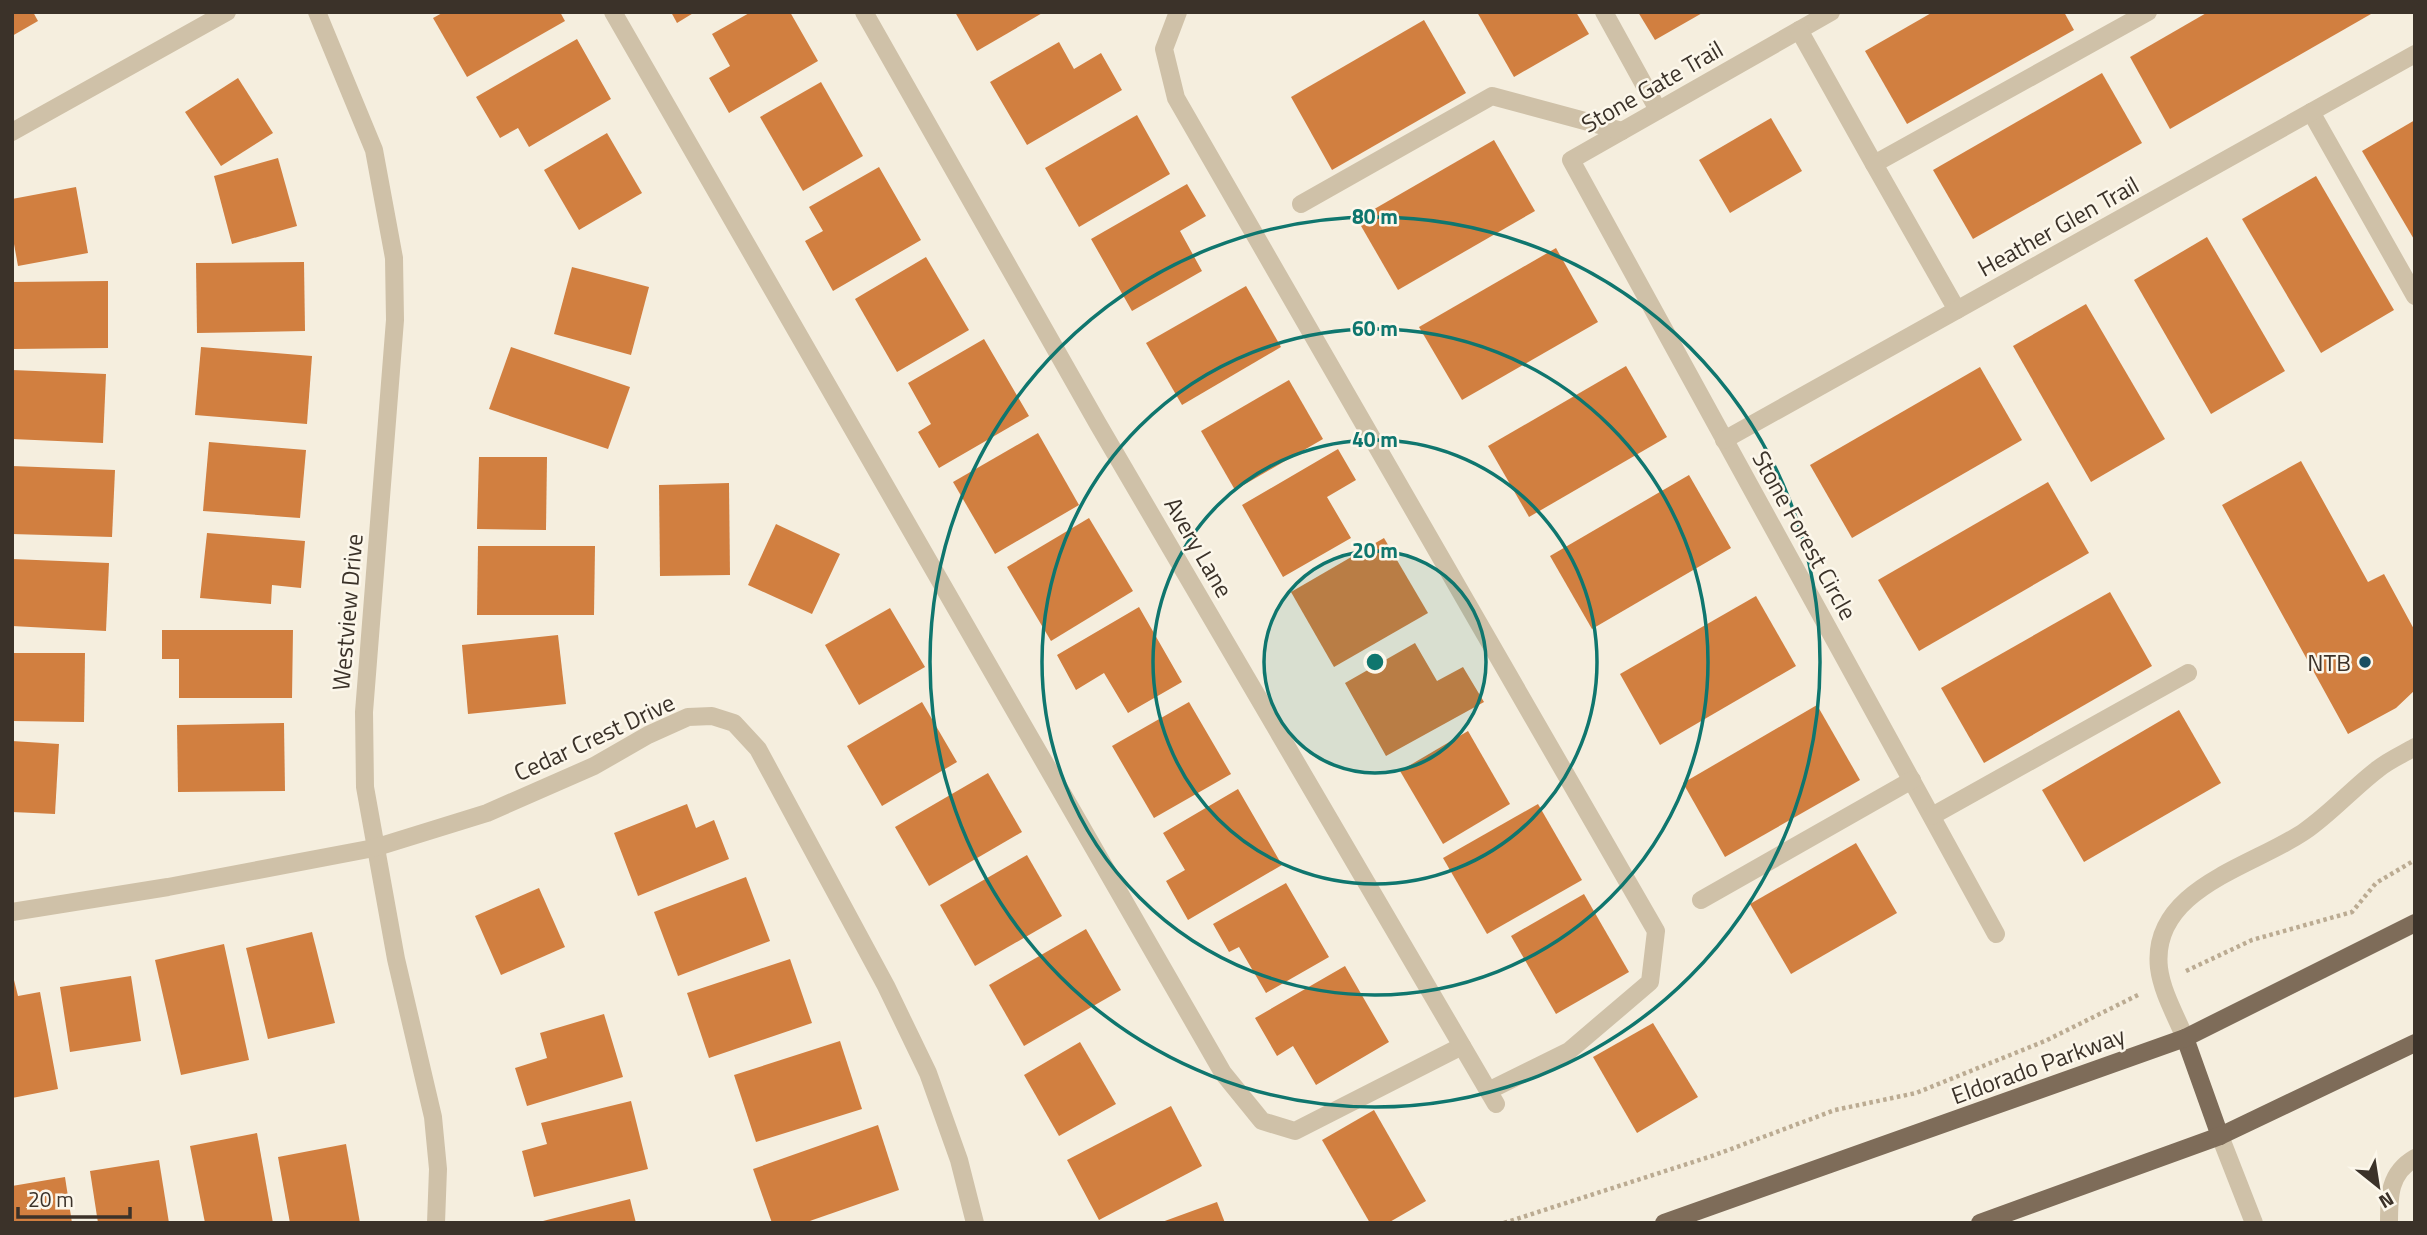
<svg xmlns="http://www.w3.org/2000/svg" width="2427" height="1235" font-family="'Titillium Web',sans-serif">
<rect width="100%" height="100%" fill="#f5eede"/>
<!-- building -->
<g fill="#d17f40">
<polygon points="12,12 33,12 38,21 12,36"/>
<polygon points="444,12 560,12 565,21 467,77 433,18"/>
<polygon points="671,12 695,12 677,23"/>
<polygon points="751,12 790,12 818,61 729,113 709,78 730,66 712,34"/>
<polygon points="955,12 1044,12 977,51"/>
<polygon points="1477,12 1576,12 1589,34 1514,77"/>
<polygon points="1638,12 1704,12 1655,40"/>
<polygon points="1933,12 2064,12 2074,30 1907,124 1865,51"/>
<polygon points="2208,12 2370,12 2371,14 2170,129 2130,57"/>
<polygon points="1424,20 1466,93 1332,170 1291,97"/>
<polygon points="577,39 611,99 529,147 518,128 500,138 476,97"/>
<polygon points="1059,42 1074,69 1101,53 1122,90 1027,145 990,82"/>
<polygon points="2102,73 2142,143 1973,239 1933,170"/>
<polygon points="238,78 273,133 221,166 185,112"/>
<polygon points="821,82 863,156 803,191 760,117"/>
<polygon points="1137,115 1170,174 1079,227 1045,168"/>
<polygon points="1771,118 1802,171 1730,213 1699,160"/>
<polygon points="2415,120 2415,241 2362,151"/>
<polygon points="607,133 642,193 579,230 544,170"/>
<polygon points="1494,140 1535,211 1398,290 1357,219"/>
<polygon points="278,158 297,226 232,244 214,176"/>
<polygon points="879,167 921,240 833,291 805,241 823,231 809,207"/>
<polygon points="2316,176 2394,310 2321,353 2242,219"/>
<polygon points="1187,184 1206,216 1180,231 1202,271 1132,311 1091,239"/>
<polygon points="76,187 88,253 18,266 12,233 12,199"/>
<polygon points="2207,237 2285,371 2211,414 2134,280"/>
<polygon points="1556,248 1598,322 1462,400 1419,327"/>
<polygon points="926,257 969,330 897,372 855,299"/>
<polygon points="304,262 305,331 197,333 196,263"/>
<polygon points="572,267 649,287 631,355 554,334"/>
<polygon points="108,281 108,348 12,349 12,282"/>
<polygon points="1246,286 1281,347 1182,405 1146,343"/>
<polygon points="2086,304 2165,439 2091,482 2013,346"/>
<polygon points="984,339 1029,416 939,468 918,432 931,424 908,383"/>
<polygon points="201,347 312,356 307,424 195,415"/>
<polygon points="511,347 630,387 608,449 489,409"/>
<polygon points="1626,366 1667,437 1529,517 1488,446"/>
<polygon points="1980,367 2022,440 1852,538 1810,465"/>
<polygon points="12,370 106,374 103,443 12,439"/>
<polygon points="1289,380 1323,439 1235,490 1201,431"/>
<polygon points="1038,433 1079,505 995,554 953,482"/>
<polygon points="209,442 306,450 300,518 203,511"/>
<polygon points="1338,449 1356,480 1327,497 1351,538 1283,577 1242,505"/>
<polygon points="479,457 547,457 546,530 477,529"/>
<polygon points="2301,461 2368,582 2384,574 2415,631 2415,690 2396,708 2348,734 2222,505"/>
<polygon points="12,466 115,470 112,537 12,534"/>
<polygon points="1689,475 1731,548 1592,629 1550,556"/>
<polygon points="2048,482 2089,553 1919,651 1878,580"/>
<polygon points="729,483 730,575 660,576 659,485"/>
<polygon points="1089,518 1133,591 1051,641 1007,567"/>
<polygon points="776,524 840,554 812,614 748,585"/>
<polygon points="207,533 305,541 301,588 272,585 271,604 200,598"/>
<polygon points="1384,538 1428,613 1334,667 1291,592"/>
<polygon points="478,546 595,546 594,615 477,615"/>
<polygon points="12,559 109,563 106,631 12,626"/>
<polygon points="2110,592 2152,666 1984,763 1941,688"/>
<polygon points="1756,596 1796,666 1660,745 1620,674"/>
<polygon points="1139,607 1182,682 1128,713 1104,673 1076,690 1057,655"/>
<polygon points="890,608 925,667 859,705 825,645"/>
<polygon points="162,630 293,630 292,698 179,698 179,659 162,659"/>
<polygon points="558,635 566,704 468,714 462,645"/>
<polygon points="1415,643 1437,681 1463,667 1484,702 1386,756 1345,683"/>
<polygon points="12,653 85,653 84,722 12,721"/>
<polygon points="922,702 957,762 882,806 847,746"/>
<polygon points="1189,702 1231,774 1154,818 1112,746"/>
<polygon points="1817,705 1860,780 1725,857 1683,783"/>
<polygon points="2179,710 2221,783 2084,862 2042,790"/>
<polygon points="284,723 285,791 178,792 177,725"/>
<polygon points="1468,731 1510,804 1443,844 1400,771"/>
<polygon points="12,741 59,744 55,814 12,812"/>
<polygon points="988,773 1022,832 929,886 895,827"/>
<polygon points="1238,789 1282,865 1188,920 1166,881 1185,870 1163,833"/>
<polygon points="687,804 696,828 714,820 729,859 638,896 614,833"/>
<polygon points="1538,804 1582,880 1487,934 1443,858"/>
<polygon points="1856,843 1897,913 1791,974 1750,904"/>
<polygon points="1027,855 1062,916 975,966 940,905"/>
<polygon points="746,877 770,941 678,976 654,912"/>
<polygon points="1286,883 1329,957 1266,993 1239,947 1229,952 1213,924"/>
<polygon points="539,888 565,947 501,975 475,916"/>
<polygon points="1584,894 1629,972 1556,1014 1511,936"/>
<polygon points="1086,929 1121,990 1024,1046 989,985"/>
<polygon points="312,932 335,1023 268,1039 246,948"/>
<polygon points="224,944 249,1060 181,1075 155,960"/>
<polygon points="790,959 812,1023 709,1058 687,993"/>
<polygon points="1345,966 1389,1042 1316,1085 1293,1046 1277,1056 1255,1018"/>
<polygon points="13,976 18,996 40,992 58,1089 12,1098"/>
<polygon points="131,976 141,1041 70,1052 60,987"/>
<polygon points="604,1014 623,1077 527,1106 515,1068 547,1058 540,1033"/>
<polygon points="1653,1023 1698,1097 1637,1133 1593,1057"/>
<polygon points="840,1041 862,1109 756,1142 734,1075"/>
<polygon points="1080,1042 1116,1104 1059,1136 1024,1075"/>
<polygon points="631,1101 648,1169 534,1197 522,1151 547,1144 541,1123"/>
<polygon points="1171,1106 1202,1166 1099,1220 1067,1160"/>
<polygon points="1374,1110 1426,1201 1388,1223 1370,1223 1322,1140"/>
<polygon points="878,1125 899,1190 804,1223 772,1223 753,1169"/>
<polygon points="257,1133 273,1223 205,1223 190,1146"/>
<polygon points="346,1144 360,1223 290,1223 278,1157"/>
<polygon points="159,1160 169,1223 98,1223 90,1171"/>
<polygon points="65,1177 72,1223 12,1223 12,1186"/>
<polygon points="630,1199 636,1223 539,1223 539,1222"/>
<polygon points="1217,1202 1225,1223 1162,1223 1162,1222"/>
</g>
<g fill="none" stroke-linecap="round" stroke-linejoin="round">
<!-- path -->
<g stroke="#bbab92" stroke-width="4.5" stroke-dasharray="3.5 3.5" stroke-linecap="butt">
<polyline points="2186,971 2252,940 2352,912 2376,883 2415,860"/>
<polyline points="1504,1223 1715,1155 1835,1110 1916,1093 2045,1041 2138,995"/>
</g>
<!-- lane -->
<g stroke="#cfc1a8" stroke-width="18">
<polyline points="613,12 1223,1073 1262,1121 1295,1131 1462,1046"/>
<polyline points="1178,12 1164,49 1176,98 1656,931 1650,982 1569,1051 1488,1091"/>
<polyline points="1604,12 1658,110"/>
<polyline points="1831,12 1571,160 1996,934"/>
<polyline points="1799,30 1874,164 2148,12"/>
<polyline points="2311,112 2415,296"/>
<polyline points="1874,164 1957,310"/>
<polyline points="1301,204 1492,96 1622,131"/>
<polyline points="1724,440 2415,54"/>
<polyline points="1932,816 2188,673"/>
<polyline points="1701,900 1912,780"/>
<path d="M2185 1038C2176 1016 2162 992 2159 968 2150 888 2255 866 2305 831 2331 813 2353 788 2378 769 2389 760 2403 754 2415 747"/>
<polyline points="2220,1136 2254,1223"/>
<path d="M2389 1223C2389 1196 2389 1173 2415 1158"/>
</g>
<!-- street -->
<g stroke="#cfc1a8" stroke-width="18">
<polyline points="317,12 374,150 394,258 395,320 364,712 365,787 396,959 433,1117 438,1169 436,1223"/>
<polyline points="864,12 1098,424 1496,1104"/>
<polyline points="12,132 227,12"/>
<polyline points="12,912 168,887 374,848 487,813 594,766 648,735 688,717 712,716 734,723 758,749 886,986 928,1073 959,1160 975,1223"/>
</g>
<!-- primary -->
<g stroke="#7e6c59" stroke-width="18">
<polyline points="2185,1038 2220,1136"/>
<polyline points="1664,1223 2185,1038 2415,923"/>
<polyline points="1980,1223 2220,1136 2415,1043"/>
</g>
</g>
<!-- distance rings -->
<circle cx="1375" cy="662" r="111" fill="#0f766e" fill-opacity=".12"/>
<g fill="none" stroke="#0f766e" stroke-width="3.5">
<circle cx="1375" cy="662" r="111"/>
<circle cx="1375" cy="662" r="222"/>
<circle cx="1375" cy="662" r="333"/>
<circle cx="1375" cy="662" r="445"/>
</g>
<!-- markers -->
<circle fill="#1a4f61" stroke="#fcf7eb" stroke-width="2.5" cx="2365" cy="662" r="7"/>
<g text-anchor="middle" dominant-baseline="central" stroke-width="5" stroke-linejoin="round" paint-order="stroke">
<!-- street labels -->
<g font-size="24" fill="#3b3229" stroke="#fcf7eb">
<text transform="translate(1652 86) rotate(-30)">Stone Gate Trail</text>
<text transform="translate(2058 226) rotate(-29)">Heather Glen Trail</text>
<text transform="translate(1805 535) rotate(61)">Stone Forest Circle</text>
<text transform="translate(1199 547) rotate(60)">Avery Lane</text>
<text transform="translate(347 612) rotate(-85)">Westview Drive</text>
<text transform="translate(594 737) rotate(-25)">Cedar Crest Drive</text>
<text transform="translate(2038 1065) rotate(-20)">Eldorado Parkway</text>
</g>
<!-- poi labels -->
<g font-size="24" fill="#3b3229" stroke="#fcf7eb" text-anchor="end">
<text x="2351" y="662">NTB</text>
</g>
</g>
<circle cx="1375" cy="662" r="10" fill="#0f766e" stroke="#fcf7eb" stroke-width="3.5"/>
<g font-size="21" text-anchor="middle" font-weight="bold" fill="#0f766e" stroke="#fcf7eb" stroke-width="5" stroke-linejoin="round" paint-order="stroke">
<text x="1375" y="224">80 m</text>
<text x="1375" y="336">60 m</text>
<text x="1375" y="447">40 m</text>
<text x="1375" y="558">20 m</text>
</g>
<!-- border -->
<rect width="2427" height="1235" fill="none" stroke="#3b3229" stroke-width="28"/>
<!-- north arrow -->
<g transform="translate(2378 1186) rotate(150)" stroke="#fcf7eb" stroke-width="5" paint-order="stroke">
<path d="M0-5L12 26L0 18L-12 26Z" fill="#3b3229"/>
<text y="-10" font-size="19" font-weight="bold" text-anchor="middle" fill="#3b3229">N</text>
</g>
<!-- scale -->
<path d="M18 1207v10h112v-10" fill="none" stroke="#3b3229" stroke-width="3.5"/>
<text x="28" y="1207" font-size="21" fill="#3b3229" stroke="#fcf7eb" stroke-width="5" paint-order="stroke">20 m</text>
</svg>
